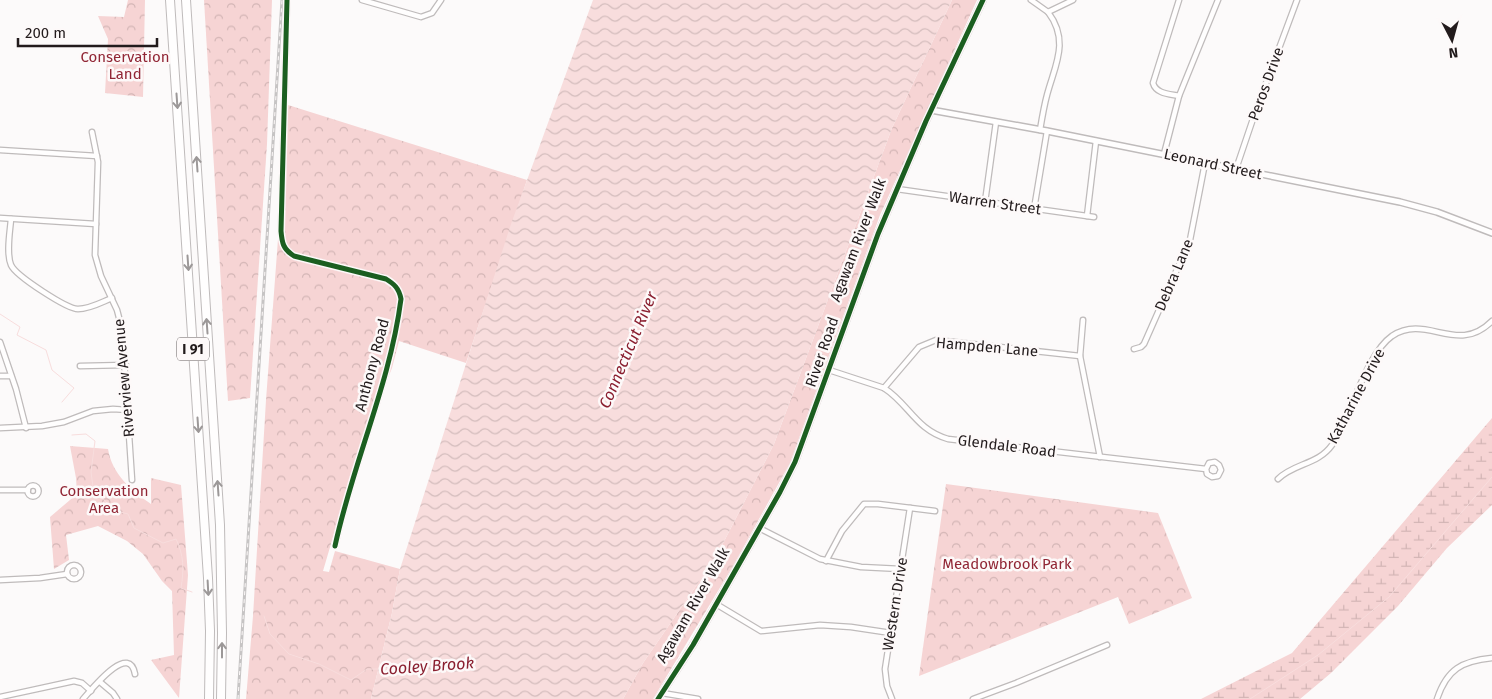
<svg xmlns="http://www.w3.org/2000/svg" width="1492" height="699" font-family="'Fira Sans',sans-serif">
<defs>
<pattern id="forest-crowns" width="20" height="18" patternUnits="userSpaceOnUse" patternTransform="scale(1.25)"><rect width="20" height="18" fill="#f6d4d4"/><path d="M2 6a3 3 0 1 1 6 0M12 15a3 3 0 1 1 6 0" fill="none" stroke="#d3b5b5"/></pattern>
<pattern id="wetland-marsh" width="20" height="14" patternUnits="userSpaceOnUse" patternTransform="scale(1.25)"><rect width="20" height="14" fill="#f6d4d4"/><path d="M1 5h8M5 5V1M11 12h8M15 12V8" fill="none" stroke="#d3b5b5"/></pattern>
<pattern id="water-waves" width="16" height="10" patternUnits="userSpaceOnUse" patternTransform="scale(1.25)"><rect width="16" height="10" fill="#f8dddd"/><path d="M0 5q4-4 8 0t8 0" fill="none" stroke="#d4bdbd"/></pattern>
</defs>
<rect width="100%" height="100%" fill="#fcfafa"/>
<!-- forest -->
<g fill="url(#forest-crowns)">
<polygon points="128,0 145,0 143,97 105,93 108,39 98,16 124,17"/>
<polygon points="204,0 272,0 267,144 250,398 228,401"/>
<polygon points="952,0 977,0 880,215 790,463 733,566 653,699 623,699 643,663 716,557 774,444 892,128"/>
<polygon points="288,105 527,180 466,363 399,341 392,368 358,452 323,571 329,572 335,551 400,569 392,613 371,699 246,699 253,616 266,400"/>
<path d="M70 446 108 449C112 474 131 490 151 504V478L181 485 188 575 179 698 151 660 174 655 172 591 162 581 143 554 127 541 98 526 66 535 69 560 54 569 50 517 77 494 76 478Z"/>
<polygon points="946,484 1158,513 1192,598 1129,624 1118,597 919,676"/>
</g>
<!-- wetland -->
<polygon fill="url(#wetland-marsh)" points="1492,418 1492,505 1447,548 1398,606 1331,673 1300,699 1201,699 1292,653"/>
<!-- water -->
<polygon fill="url(#water-waves)" points="593,0 952,0 892,128 774,444 716,557 643,663 623,699 371,699 392,613 400,569 511,224"/>
<g fill="none" stroke-linecap="round" stroke-linejoin="round">
<!-- stream -->
<g stroke="#f8dddd" stroke-width="1">
<polyline points="0,314 20,327 17,335 46,350 52,370 74,388 62,402"/>
<path d="M72 435 86 434 95 441 91 472 93 487 113 510 128 514 134 528 163 543 176 539C184 555 184 570 181 588L192 592"/>
<polyline points="264,616 270,634 289,654 319,664 351,680 367,669 378,669"/>
<polyline points="1250,699 1318,655 1389,597 1492,477"/>
</g>
<defs>
<g id="minor">
<path d="M287 0 281 231C282 243 283 249 294 256L386 279C394 284 399 288 401 299 390 384 353 462 335 546"/>
<polyline points="362,0 421,17 432,13 441,0"/>
<polyline points="1031,0 1048,12 1073,0"/>
<path d="M1179 96C1170 94 1156 94 1153 83L1179 0"/>
<path d="M1040 130C1042 118 1044 106 1047 95 1055 65 1070 41 1048 12"/>
<polyline points="92,132 98,162 95,255 101,276 117,310 122,329 132,480"/>
<polyline points="0,150 97,156"/>
<polyline points="1164,154 1179,96 1218,0"/>
<polyline points="1236,169 1256,110 1297,0"/>
<polyline points="897,189 1094,217"/>
<polyline points="985,202 996,122"/>
<polyline points="1034,209 1047,131"/>
<polyline points="1087,216 1096,141"/>
<polyline points="0,218 96,224"/>
<path d="M11 219C10 232 6 253 11 265 16 276 67 309 78 309 90 309 102 302 112 298"/>
<polyline points="1083,320 1080,356 1100,457"/>
<polyline points="0,342 16,389 26,428"/>
<polyline points="1134,349 1141,347 1144,344 1190,240 1205,163"/>
<polyline points="80,366 126,365"/>
<path d="M829 370 884 388C909 404 916 430 948 439L1206 469 1207 474 1212 477 1218 476 1221 470 1219 465 1215 462 1209 463 1206 469"/>
<polyline points="0,376 11,376"/>
<polyline points="884,388 919,347 936,340 1080,356"/>
<polyline points="0,428 42,426 64,422 93,411 113,409 128,410"/>
<path d="M1278 479C1294 463 1318 465 1332 445 1351 416 1366 354 1392 336 1427 313 1457 356 1492 321"/>
<circle cx="33" cy="491" r="5.5"/>
<polyline points="0,490 28,490"/>
<polyline points="759,528 820,559 861,567 901,569"/>
<polyline points="826,561 842,531 864,504 878,504 935,511"/>
<circle cx="74" cy="572" r="7"/>
<polyline points="0,580 40,578 67,574"/>
<polyline points="716,604 761,631 820,625 851,627 891,633"/>
<polyline points="100,682 113,693 117,699"/>
<polyline points="662,693 698,699"/>
<polyline points="0,697 74,681 82,683 91,691"/>
<path d="M83 699C92 689 129 642 135 674"/>
<polyline points="892,699 887,686 885,669 910,508"/>
<polyline points="973,699 1016,683 1107,645"/>
<path d="M1437 699C1447 669 1462 661 1492 658"/>
</g>
<g id="tertiary">
<polyline points="931,110 1047,131 1400,202 1437,212 1492,233"/>
<polyline points="658,699 693,645 780,492 795,462 878,234 926,121 983,0"/>
</g>
<g id="motorway">
<polyline points="170,0 208,578 210,631 209,699"/>
<polyline points="186,0 220,525 222,633 221,699"/>
</g>
</defs>
<!-- minor casing -->
<use href="#minor" stroke="#bfbbbb" stroke-width="7"/>
<!-- tertiary casing -->
<use href="#tertiary" stroke="#bfbbbb" stroke-width="8"/>
<!-- motorway casing -->
<use href="#motorway" stroke="#bfbbbb" stroke-width="10"/>
<!-- minor -->
<use href="#minor" stroke="#fffefe" stroke-width="4.5"/>
<!-- tertiary -->
<use href="#tertiary" stroke="#fffefe" stroke-width="5"/>
<!-- motorway -->
<use href="#motorway" stroke="#fffefe" stroke-width="8"/>
<defs>
<polyline id="rail" points="238,699 282,0"/>
</defs>
<!-- rail casing -->
<use href="#rail" stroke="#c6c4c4" stroke-width="3"/>
<!-- rail -->
<use href="#rail" stroke="#fdf9f9" stroke-width="1" stroke-dasharray="4" stroke-linecap="butt"/>
<defs>
<g id="cycleway">
<path d="M287 0 281 231C282 243 283 249 294 256L386 279C394 284 399 288 401 299 390 384 353 462 335 546"/>
<polyline points="658,699 693,645 780,492 795,462 878,234 926,121 983,0"/>
</g>
</defs>
<!-- cycleway casing -->
<use href="#cycleway" stroke="#fdf9f9" stroke-width="8"/>
<!-- cycleway -->
<use href="#cycleway" stroke="#1b5e20" stroke-width="5"/>
</g>
<!-- one-way arrows -->
<defs><path id="oneway-shaft" d="M-6 0H5M1.5-3L5.5 0L1.5 3" fill="none" stroke-width="1.6" stroke-linecap="round" stroke-linejoin="round" transform="scale(1.25)"/></defs>
<g stroke="#9c9898">
<use href="#oneway-shaft" transform="translate(177 101) rotate(86)"/>
<use href="#oneway-shaft" transform="translate(197 164) rotate(-94)"/>
<use href="#oneway-shaft" transform="translate(188 263) rotate(86)"/>
<use href="#oneway-shaft" transform="translate(207 326) rotate(-94)"/>
<use href="#oneway-shaft" transform="translate(198 425) rotate(86)"/>
<use href="#oneway-shaft" transform="translate(218 488) rotate(-94)"/>
<use href="#oneway-shaft" transform="translate(208 588) rotate(87)"/>
<use href="#oneway-shaft" transform="translate(222 650) rotate(-90)"/>
</g>
<g text-anchor="middle" dominant-baseline="central" stroke-width="5" stroke-linejoin="round" paint-order="stroke">
<!-- shield labels -->
<rect fill="#fdf9f9" stroke="#645e5e" stroke-width="1" x="177" y="337.5" width="32" height="23" rx="4"/>
<g font-size="14" font-weight="bold" fill="#221b1c">
<text x="193" y="349">I 91</text>
</g>
<!-- park labels -->
<g font-size="15" fill="#912635" stroke="#fdf9f9">
<text x="125" y="57">Conservation<tspan x="125" dy="17">Land</tspan></text>
<text x="104" y="491">Conservation<tspan x="104" dy="17">Area</tspan></text>
<text x="1007" y="564">Meadowbrook Park</text>
</g>
<!-- street labels -->
<g font-size="15" fill="#221b1c" stroke="#fdf9f9">
<text transform="translate(1266 84) rotate(-70)">Peros Drive</text>
<text transform="translate(1213 164) rotate(12)">Leonard Street</text>
<text transform="translate(995 203) rotate(8)">Warren Street</text>
<text transform="translate(858 240) rotate(-69)">Agawam River Walk</text>
<text transform="translate(1174 275) rotate(-67)">Debra Lane</text>
<text transform="translate(987 347) rotate(5)">Hampden Lane</text>
<text transform="translate(822 352) rotate(-71)">River Road</text>
<text transform="translate(372 365) rotate(-75)">Anthony Road</text>
<text transform="translate(124 378) rotate(-95)">Riverview Avenue</text>
<text transform="translate(1356 396) rotate(-62)">Katharine Drive</text>
<text transform="translate(1007 446) rotate(7)">Glendale Road</text>
<text transform="translate(895 604) rotate(-81)">Western Drive</text>
<text transform="translate(693 605) rotate(-60)">Agawam River Walk</text>
</g>
<!-- water labels -->
<g font-size="16" font-style="italic" fill="#8a1f30" stroke="#fdf9f9">
<text transform="translate(628 350) rotate(-67)">Connecticut River</text>
<text transform="translate(427 666) rotate(-4)">Cooley Brook</text>
</g>
</g>
<!-- north arrow -->
<g transform="translate(1452 40) rotate(174)" stroke="#fdf9f9" stroke-width="4" paint-order="stroke">
<path d="M0-4L9 19L0 12L-9 19Z" fill="#221b1c"/>
<text y="-8" font-size="14" font-weight="bold" text-anchor="middle" fill="#221b1c">N</text>
</g>
<!-- scale -->
<path d="M18 38v8h139v-8" fill="none" stroke="#221b1c" stroke-width="2.5"/>
<text x="25" y="38" font-size="15" fill="#221b1c" stroke="#fdf9f9" stroke-width="4" paint-order="stroke">200 m</text>
</svg>
